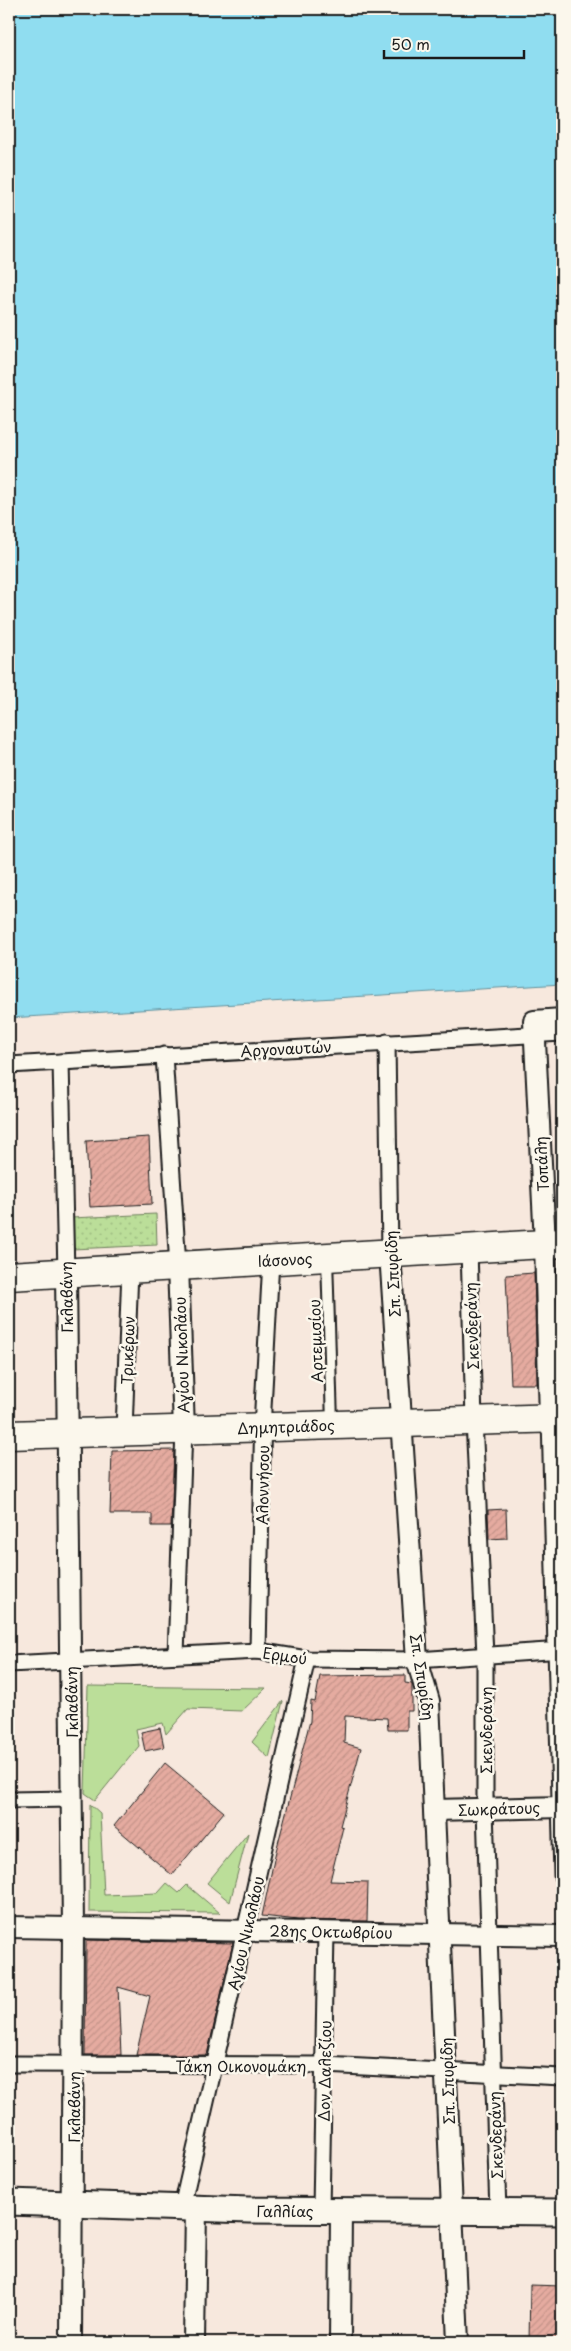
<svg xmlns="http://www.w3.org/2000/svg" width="571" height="2351" font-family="'Playpen Sans',sans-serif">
<defs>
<pattern id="park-dots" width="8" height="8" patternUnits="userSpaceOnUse" patternTransform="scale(1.25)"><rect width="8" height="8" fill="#bbde99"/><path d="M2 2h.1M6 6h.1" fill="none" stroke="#a0be83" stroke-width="1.8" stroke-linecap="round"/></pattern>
<pattern id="building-hatch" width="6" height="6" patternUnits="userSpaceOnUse" patternTransform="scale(1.25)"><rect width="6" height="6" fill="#e5aba0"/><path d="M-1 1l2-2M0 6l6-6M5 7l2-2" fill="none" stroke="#c49389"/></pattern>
</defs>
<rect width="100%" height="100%" fill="#f7e8dd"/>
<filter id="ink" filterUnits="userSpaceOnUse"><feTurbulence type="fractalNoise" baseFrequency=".02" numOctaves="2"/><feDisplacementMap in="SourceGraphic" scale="10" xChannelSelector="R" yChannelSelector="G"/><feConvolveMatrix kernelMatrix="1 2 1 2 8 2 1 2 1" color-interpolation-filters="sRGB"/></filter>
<g filter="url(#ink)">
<!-- grass -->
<g fill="#bbde99" stroke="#6c7d5a">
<polygon points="88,1686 266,1688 242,1711 188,1709 166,1734 163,1723 136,1729 139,1746 95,1800 85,1793"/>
<polygon points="283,1701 269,1758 252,1742"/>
<polygon points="90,1804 100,1813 104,1895 158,1893 167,1883 179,1893 187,1885 220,1913 89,1912"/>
<polygon points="248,1833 230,1902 207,1883"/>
</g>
<!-- park -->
<polygon fill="url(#park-dots)" stroke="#6c7d5a" points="156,1214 157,1245 73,1249 71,1218"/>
<!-- water -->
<polygon fill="#90ddf0" stroke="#62909b" points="9,9 562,9 562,984 9,1018"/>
<!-- building -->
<g fill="url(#building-hatch)" stroke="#1c1c1c">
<polygon points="149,1137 152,1204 90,1207 86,1141"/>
<polygon points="534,1273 537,1384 511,1384 506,1275"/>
<polygon points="174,1450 171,1526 152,1526 152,1514 110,1514 112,1451"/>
<polygon points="506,1509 507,1538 489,1539 488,1510"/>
<polygon points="405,1675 405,1683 412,1684 412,1711 407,1711 407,1730 388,1730 387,1718 345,1716 344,1743 361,1748 340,1826 343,1827 330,1881 368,1882 367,1921 298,1920 262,1916 275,1855 310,1721 311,1701 315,1702 320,1676"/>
<polygon points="160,1728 164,1747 145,1751 141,1732"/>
<polygon points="165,1763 224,1812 172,1875 114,1826"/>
<polygon points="86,1940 233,1943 207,2055 136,2055 150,1996 118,1987 121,2055 85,2055"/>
<polygon points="530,2285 562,2286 562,2342 529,2342"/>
</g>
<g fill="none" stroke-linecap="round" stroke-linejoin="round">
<defs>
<polyline id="service" points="327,1258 332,1423"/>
<g id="pedestrian">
<polyline points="387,1042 390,1253"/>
<polyline points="164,1055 178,1266"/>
<polyline points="61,1062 66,1273"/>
<polyline points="9,1065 562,1033"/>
<polyline points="469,1249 474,1420 485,1655 485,1809 498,2212"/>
<polyline points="550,1418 562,1876"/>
<polyline points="124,1431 130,1269"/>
<polyline points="258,1651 263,1408 271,1260"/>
<polyline points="176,1655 184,1429"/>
<polyline points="9,1664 258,1651 307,1659 417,1660 562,1650"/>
<polyline points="9,1800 72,1799"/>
<polyline points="9,2064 324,2065 562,2077"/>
<polyline points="182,2207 307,1659"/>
<polyline points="321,2210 326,1932"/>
</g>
<g id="minor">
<polyline points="390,1253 417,1660 429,1701 458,2342"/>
<polyline points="178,1266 184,1429"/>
<polyline points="66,1273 73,1927 71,2342"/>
<polyline points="550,1418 545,1244 534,1021 562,1019"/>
<polyline points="435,1810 562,1807"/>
<polyline points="9,1927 562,1936"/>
<polyline points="194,2342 196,2208"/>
<polyline points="340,2342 341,2211"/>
</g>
<polyline id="tertiary" points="9,2202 249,2210 562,2212"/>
<g id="secondary">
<polyline points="9,1276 562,1243"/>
<polyline points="9,1435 562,1418"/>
</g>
</defs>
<!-- service casing -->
<use href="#service" stroke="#1c1c1c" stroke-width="14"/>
<!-- pedestrian casing -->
<use href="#pedestrian" stroke="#1c1c1c" stroke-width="19"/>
<!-- minor casing -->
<use href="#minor" stroke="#1c1c1c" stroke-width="24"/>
<!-- tertiary casing -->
<use href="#tertiary" stroke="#1c1c1c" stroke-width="29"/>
<!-- secondary casing -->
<use href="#secondary" stroke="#1c1c1c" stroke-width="31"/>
<!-- service -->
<use href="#service" stroke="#fbf7ec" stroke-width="10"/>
<!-- pedestrian -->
<use href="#pedestrian" stroke="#fbf7ec" stroke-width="15"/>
<!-- minor -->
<use href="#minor" stroke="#fbf7ec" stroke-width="20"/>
<!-- tertiary -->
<use href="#tertiary" stroke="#fbf7ec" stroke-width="25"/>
<!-- secondary -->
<use href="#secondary" stroke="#fbf7ec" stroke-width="28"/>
</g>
</g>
<g text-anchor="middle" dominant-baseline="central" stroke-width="5" stroke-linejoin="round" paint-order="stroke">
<!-- street labels -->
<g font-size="15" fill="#1c1c1c" stroke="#fbf7ec">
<text transform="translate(286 1048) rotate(-3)">Αργοναυτών</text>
<text transform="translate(541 1164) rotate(-93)">Τοπάλη</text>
<text transform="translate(285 1259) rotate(-3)">Ιάσονος</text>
<text transform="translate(392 1274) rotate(-93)">Σπ. Σπυρίδη</text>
<text transform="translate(66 1297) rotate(-91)">Γκλαβάνη</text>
<text transform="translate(471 1326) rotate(-92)">Σκενδεράνη</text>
<text transform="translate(315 1341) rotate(-92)">Αρτεμισίου</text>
<text transform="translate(127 1350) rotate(-88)">Τρικέρων</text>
<text transform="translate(181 1355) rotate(-92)">Αγίου Νικολάου</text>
<text transform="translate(286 1426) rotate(-2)">Δημητριάδος</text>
<text transform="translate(262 1485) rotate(-89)">Αλοννήσου</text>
<text transform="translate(285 1655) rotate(8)">Ερμού</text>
<text transform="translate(423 1677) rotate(81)">Σπ. Σπυρίδη</text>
<text transform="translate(71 1702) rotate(-91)">Γκλαβάνη</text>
<text transform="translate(485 1730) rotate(-90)">Σκενδεράνη</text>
<text transform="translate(499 1808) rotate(-2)">Σωκράτους</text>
<text transform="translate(331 1931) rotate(1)">28ης Οκτωβρίου</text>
<text transform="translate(245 1933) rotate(-77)">Αγίου Νικολάου</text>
<text x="241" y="2065">Τάκη Οικονομάκη</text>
<text transform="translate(324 2071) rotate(-89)">Δον Δαλεζίου</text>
<text transform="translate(447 2081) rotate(-92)">Σπ. Σπυρίδη</text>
<text transform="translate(73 2107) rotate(-90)">Γκλαβάνη</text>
<text transform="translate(495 2135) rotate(-92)">Σκενδεράνη</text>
<text x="285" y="2210">Γαλλίας</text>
</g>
</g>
<!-- margin -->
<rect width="571" height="2351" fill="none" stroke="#fbf7ec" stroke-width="30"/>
<rect x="15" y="15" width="541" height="2321" fill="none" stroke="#1c1c1c" stroke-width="2" filter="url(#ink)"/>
<!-- scale -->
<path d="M384 50v8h140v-8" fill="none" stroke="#1c1c1c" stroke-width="2.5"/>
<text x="391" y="50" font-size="15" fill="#1c1c1c" stroke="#fbf7ec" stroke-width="4" paint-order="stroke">50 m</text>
</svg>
